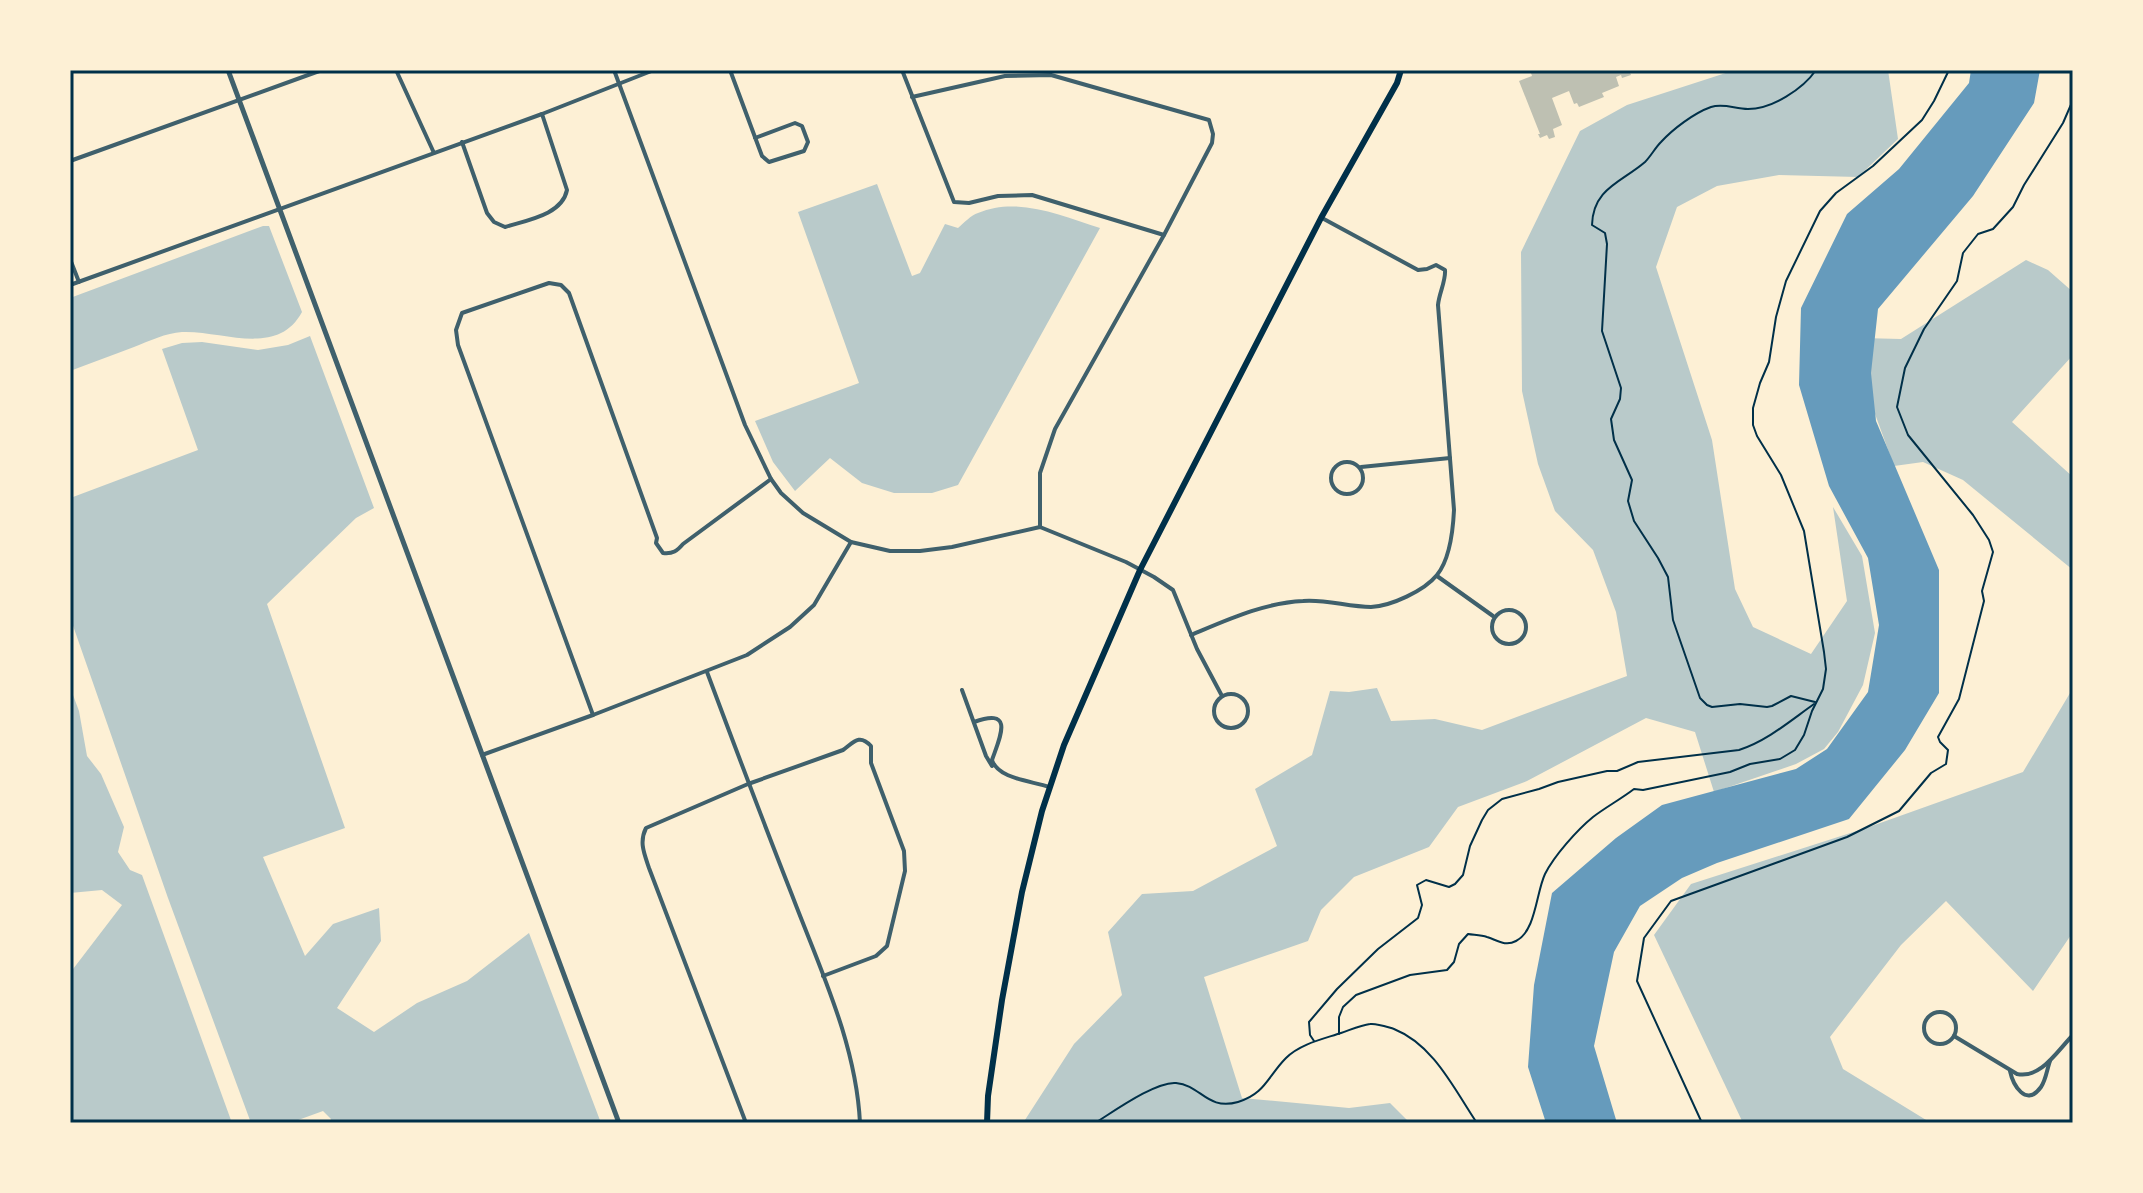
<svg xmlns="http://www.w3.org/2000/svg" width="2143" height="1193" font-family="Signika,sans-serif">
<rect width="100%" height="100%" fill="#fdf0d5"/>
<!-- green -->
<g fill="#b9caca">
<polygon points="1735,70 1888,70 1898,139 1858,177 1779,175 1717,186 1677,207 1656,267 1712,440 1735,589 1753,627 1811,654 1847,601 1833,507 1862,556 1875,633 1863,685 1838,732 1824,749 1796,764 1714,792 1695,732 1646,718 1527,781 1458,807 1429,847 1354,877 1321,910 1308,941 1204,977 1242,1098 1349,1108 1390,1103 1410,1123 1023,1123 1074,1044 1122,995 1108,932 1142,894 1193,891 1277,846 1255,789 1312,755 1330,691 1349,692 1377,688 1391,721 1435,719 1482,730 1627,676 1616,612 1593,550 1555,511 1538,464 1522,391 1521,252 1580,131 1627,105"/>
<path d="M877 184 912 276 920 273 945 224 958 228C964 223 971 215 978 213 1018 196 1061 216 1100 228L958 485 932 493H894L862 483 830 458 795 491 773 462 755 421 859 383 798 212Z"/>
<path d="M263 226H269L302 312C277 358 222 330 182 332 166 333 149 341 134 347 113 355 91 363 70 371V298Z"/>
<polygon points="2026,260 2048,270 2073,292 2073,355 2012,422 2073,477 2073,570 1963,480 1923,462 1894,466 1863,381 1862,338 1901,339"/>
<polygon points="310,336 374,508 356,518 267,604 345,828 263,857 305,956 333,924 379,908 381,941 337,1008 374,1032 417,1003 467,981 529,933 601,1123 330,1123 331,1119 323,1111 290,1123 251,1123 168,898 70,617 70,489 73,497 198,450 162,349 182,343 202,342 258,350 288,345"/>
<polygon points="70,687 79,711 87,756 101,774 124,827 118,852 130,870 142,875 232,1123 70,1123 70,973 122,905 102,890 70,893"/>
<polygon points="2073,688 2073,932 2033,991 1946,901 1901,945 1830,1037 1843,1069 1931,1123 1743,1123 1654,935 1691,884 1869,827 2023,772"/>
</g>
<!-- water -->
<polygon fill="#669bbc" points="1971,70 2040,70 2034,103 1973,196 1878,309 1871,373 1876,421 1939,570 1939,693 1905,750 1849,819 1717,863 1682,878 1640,906 1614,952 1594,1046 1617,1123 1546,1123 1528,1067 1534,985 1552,893 1616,838 1662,805 1796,769 1827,749 1868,692 1879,625 1868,558 1829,486 1799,385 1801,308 1847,214 1899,169 1969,83"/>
<!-- building -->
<polygon fill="#bec0b2" points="1530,70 1629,70 1631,75 1622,78 1621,75 1616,77 1619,86 1602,93 1604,97 1579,107 1577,103 1574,104 1569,91 1552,98 1562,125 1553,129 1555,137 1549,139 1547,135 1540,138 1538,134 1540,134 1519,81 1532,76"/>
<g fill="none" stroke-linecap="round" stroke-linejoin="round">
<!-- path -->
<g stroke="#003049" stroke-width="2">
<path d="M1815 702 1791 696 1772 706 1767 707 1740 704 1712 707 1707 705 1700 698 1673 620 1668 577 1658 558 1634 521 1628 501 1632 480 1614 440 1611 419 1620 399 1621 388 1602 331 1607 244 1605 233 1592 225C1593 188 1622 182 1645 162 1651 156 1655 148 1661 142 1673 129 1694 113 1711 107 1724 103 1735 109 1748 109 1772 109 1803 89 1816 70"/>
<path d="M1339 1034V1017L1343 1007 1356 995 1410 975 1447 970 1454 962 1459 944 1468 934C1474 935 1481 935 1487 937 1497 940 1505 947 1516 941 1536 931 1536 893 1545 874 1554 856 1577 830 1593 817 1606 807 1621 799 1634 789L1643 790 1730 772 1750 764 1780 759 1795 750 1804 735 1812 711 1823 689 1826 669 1824 652 1804 531 1781 475 1757 436 1753 425V408L1760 383 1769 362 1776 317 1786 281 1820 211 1836 193 1873 166 1922 120 1934 101 1949 70"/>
<path d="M1314 1041 1310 1035 1309 1022 1337 989 1378 949 1418 918 1422 905 1417 885 1426 880 1449 887 1455 884 1463 875 1470 846 1482 820 1488 810 1502 799 1539 789 1558 782 1607 771H1617L1638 762 1739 750C1767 741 1790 721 1814 704"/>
<path d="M1095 1123C1113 1112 1156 1081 1176 1083 1201 1085 1207 1111 1238 1102 1265 1094 1268 1076 1286 1058 1300 1044 1323 1039 1341 1033 1350 1030 1361 1025 1370 1024 1377 1023 1387 1027 1394 1029 1434 1045 1454 1089 1477 1123"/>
<polyline points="1702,1123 1637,981 1644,938 1671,901 1847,837 1899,811 1931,773 1946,764 1948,750 1940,742 1938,737 1959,699 1984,601 1982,591 1993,552 1989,540 1973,515 1908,435 1897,407 1905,368 1924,329 1957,281 1963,253 1978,234 1993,229 2013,207 2024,185 2063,123 2073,100"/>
</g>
<!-- minor -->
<g stroke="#3f606c" stroke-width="4">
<polyline points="396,70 434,153"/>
<polyline points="614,70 745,425 771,479 781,493 803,513 851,542 890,551 920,551 952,547 1040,527 1126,562 1154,577 1173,590 1197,649 1222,696"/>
<polyline points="730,70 762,156 769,162 804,151 808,142 802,126 795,123 755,138"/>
<polyline points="902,70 954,202 969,203 998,196 1032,195 1164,235"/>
<polyline points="912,97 1005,76 1051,75 1209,120 1213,134 1212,143 1164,235 1055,429 1040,473 1040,527"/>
<path d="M462 142 487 213 494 222 505 227C527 220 562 215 567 190L542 114"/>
<polyline points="70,161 322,70"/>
<polyline points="70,259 79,282"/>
<polyline points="70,285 542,114 654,70"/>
<circle cx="1347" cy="478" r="16"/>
<polyline points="1361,467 1450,458"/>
<polyline points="1437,576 1493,616"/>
<circle cx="1509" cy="627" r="17"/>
<path d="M1191 635C1227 620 1263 603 1303 601 1326 599 1348 607 1371 607 1391 606 1424 591 1437 575 1450 559 1453 531 1454 510L1438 305C1439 293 1446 281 1445 270L1436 265 1427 269 1418 270 1322 218"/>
<path d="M707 672C735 747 763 821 792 895 820 969 856 1043 860 1123"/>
<polyline points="962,690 986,756 992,766"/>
<circle cx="1231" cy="711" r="17"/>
<path d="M593 715 458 345 456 330 462 313 549 283 561 285 569 293 657 538 656 543 663 553C673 554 677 551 683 544L771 479"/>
<path d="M974 722C1015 707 1000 737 992 760 998 779 1032 781 1049 787"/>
<polyline points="482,755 593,715 747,655 790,627 814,605 851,542"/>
<circle cx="1940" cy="1028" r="16"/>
<path d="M1954 1036 2017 1074C2041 1079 2057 1051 2073 1035"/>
<path d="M2010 1071C2013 1085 2026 1108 2041 1087 2046 1080 2047 1069 2050 1061"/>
<path d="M746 1123 649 868C644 853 639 842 646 828L748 784 843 750C853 743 859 733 871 746V763L904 851 905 871 887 946 876 956 823 976"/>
</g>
<!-- tertiary -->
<polyline stroke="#3f606c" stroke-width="5" points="228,70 619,1123"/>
<!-- secondary -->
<polyline stroke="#003049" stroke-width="6" points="987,1123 988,1096 1002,1000 1022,892 1042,811 1064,745 1140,570 1321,218 1397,83 1401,70"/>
</g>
<!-- border -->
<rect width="2143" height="1193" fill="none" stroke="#fdf0d5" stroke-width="144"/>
<rect x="72" y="72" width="1999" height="1049" fill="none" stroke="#003049" stroke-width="3"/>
</svg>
